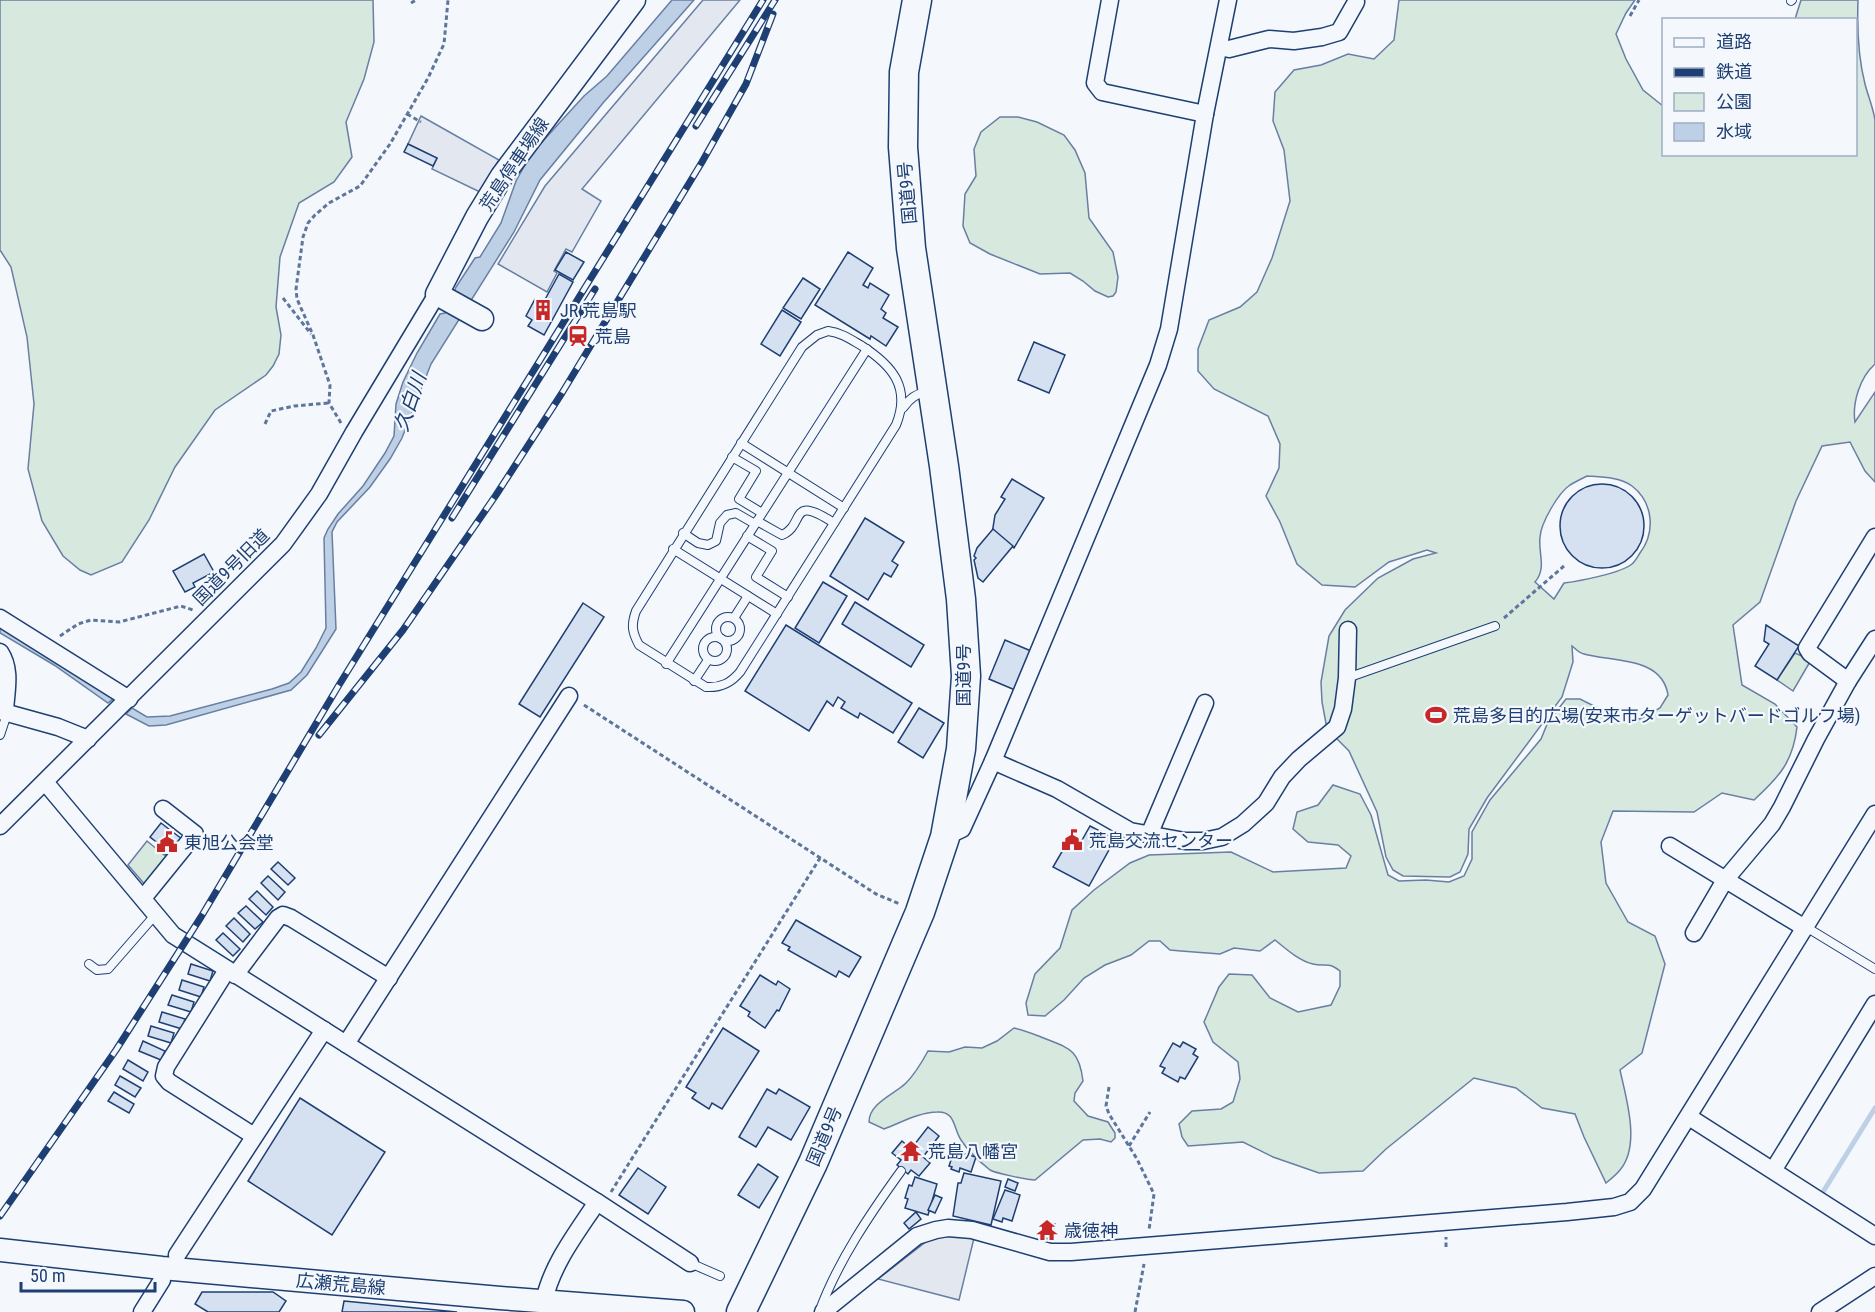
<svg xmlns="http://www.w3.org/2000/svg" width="1875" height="1312" font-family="'Roboto Condensed','Noto Sans JP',sans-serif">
<rect width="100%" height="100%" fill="#f4f7fb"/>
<!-- green -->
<g fill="#d7e8df" stroke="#687fa3" stroke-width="1.5" fill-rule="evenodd">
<polygon points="0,0 373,0 374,42 364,79 346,122 352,157 334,182 299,203 280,257 276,307 281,335 279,354 273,366 266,375 215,410 175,467 149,520 122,562 91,575 80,570 63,556 42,521 28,469 34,404 27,337 11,267 0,250"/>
<path d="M1399 0H1635L1626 13 1616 34 1626 59 1643 90 1663 106 1664 154H1856V20L1795 19 1801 0H1858C1857 28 1858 57 1865 84 1868 96 1873 107 1875 120V364C1860 377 1852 403 1855 422L1875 392V482L1865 471 1850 442 1822 446 1796 501 1760 602 1733 625 1742 685 1775 704 1797 727C1793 762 1779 777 1754 800L1722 793 1694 812 1613 811 1601 842 1606 883 1628 922 1655 936 1665 964 1642 1053 1620 1070C1626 1098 1641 1145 1620 1170 1616 1175 1611 1179 1606 1183L1584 1137 1575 1114 1542 1108 1516 1088 1474 1078 1386 1149 1363 1171 1319 1173 1273 1157 1243 1142 1188 1146 1182 1137 1179 1124 1192 1111 1221 1109 1233 1102 1240 1079 1238 1062 1213 1042 1204 1022 1219 987 1229 974 1252 975 1270 998 1298 1012 1331 1005 1340 986V971C1327 961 1326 967 1313 964 1299 961 1285 948 1275 940L1260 951 1234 948 1220 954 1181 951 1170 950 1160 941H1149L1131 955 1105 965 1084 978 1064 1000 1045 1016 1028 1015 1026 1003 1035 974 1060 948 1072 910 1094 890 1130 863 1149 855 1231 852 1273 872 1346 868 1351 856 1338 845 1308 842 1293 829 1297 812 1318 805 1333 785 1360 794 1371 815 1388 875 1399 881 1426 880 1449 882 1464 876 1472 859V832L1490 800 1541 739 1548 722 1566 699H1580L1606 712 1640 719 1660 708 1668 695C1662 656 1612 662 1584 654 1579 653 1576 649 1572 646L1573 662 1562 697 1487 798 1469 829 1468 854 1460 872 1450 877 1403 876 1393 870 1386 857 1377 812 1349 751 1327 729 1322 702 1321 682 1329 636 1345 610 1378 578 1413 559 1436 553 1427 550 1389 562 1355 587 1322 585 1297 564 1280 522 1266 496 1279 468 1280 444 1268 416 1214 389 1198 371V349L1209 320 1240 307 1257 292 1272 258 1290 201 1284 150 1273 121 1275 92 1294 70 1321 65 1348 54 1374 59 1394 40ZM1587 476C1601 477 1620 477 1632 486 1653 502 1656 532 1640 553 1638 556 1635 562 1632 564 1621 573 1580 581 1564 583L1554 599 1535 582C1547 568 1538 553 1540 537 1541 523 1558 493 1570 485 1575 482 1581 479 1587 476Z"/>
<polygon points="1000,117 1018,117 1037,122 1064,135 1075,150 1085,173 1089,218 1113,252 1118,277 1116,292 1113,296 1108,297 1095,291 1083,281 1070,273 1040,274 990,254 970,243 963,226 965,194 976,176 974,149 981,132"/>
<polygon points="1795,653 1811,660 1793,691 1777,680"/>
<polygon points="147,841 169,859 147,887 128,865"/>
<path d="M1014 1028C1024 1030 1031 1033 1041 1037 1068 1048 1079 1048 1083 1081L1075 1093 1074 1101 1088 1116 1108 1122 1115 1133V1138L1111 1142 1100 1139 1083 1140 1035 1180C1028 1180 995 1173 990 1170 980 1162 968 1151 961 1140 953 1128 956 1111 937 1112 920 1112 900 1123 884 1129L869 1122C869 1103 895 1094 906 1083 915 1074 922 1062 928 1051L949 1052 965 1047 982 1048 997 1041Z"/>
</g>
<!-- parking -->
<g fill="#e3e8f0" stroke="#687fa3" stroke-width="1.5">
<polygon points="703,0 740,0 582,189 601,201 572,252 566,249 554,271 557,273 547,292 498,264 545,186"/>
<polygon points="421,116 499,160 480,192 432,169 437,158 408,144"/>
<polygon points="946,1235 974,1238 959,1300 878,1279 927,1241"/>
</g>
<!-- water -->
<g fill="#bed0e5" stroke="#687fa3" stroke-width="1.5">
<polygon points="672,0 694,0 603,103 540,180 514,232 431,364 402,438 390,459 370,487 337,522 332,532 336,629 307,675 291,690 166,725 149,726 126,714 132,708 147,717 170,716 272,689 289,683 301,672 316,648 326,628 324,538 328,529 338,514 363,486 385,453 394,436 396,404 403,382 417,353 440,314 445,313 456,287 475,258 480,257 501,223 516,181 531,154 584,96 607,76"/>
<polygon points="0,624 114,698 108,703 54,665 0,633"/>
</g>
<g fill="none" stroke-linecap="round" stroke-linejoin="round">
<!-- stream -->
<polyline stroke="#bed0e5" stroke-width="5" points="1823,1192 1875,1108"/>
</g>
<!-- building -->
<g fill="#d5e0f0" stroke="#1d3f73" stroke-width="1.5">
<polygon points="408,144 437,158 433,166 404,152"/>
<polygon points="566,252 584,262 573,280 555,270"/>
<polygon points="848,252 873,268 863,285 868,288 870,283 889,295 881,309 886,313 883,318 898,327 886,346 871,336 870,339 815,305"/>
<polygon points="559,274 573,282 544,335 528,326 532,320 526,316 535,299 543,303"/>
<polygon points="803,278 820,289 801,319 783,308"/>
<polygon points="782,310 801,322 780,356 761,344"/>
<polygon points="1034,342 1065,355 1049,393 1018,380"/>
<polygon points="1012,479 1044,498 1014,548 992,534 995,515 1005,499 1001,497"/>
<circle cx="1602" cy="526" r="42"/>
<polygon points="865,518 904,542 892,561 898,565 891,577 884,573 868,600 830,576"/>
<polygon points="993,529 1013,546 983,582 978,578 974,560 976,558 974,556 977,548"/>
<polygon points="204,554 214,572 193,583 195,587 185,592 173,571"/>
<polygon points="823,582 847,596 819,643 795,628"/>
<polygon points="855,602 924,645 911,667 842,624"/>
<polygon points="583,603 604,617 540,717 519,704"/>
<polygon points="786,625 912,703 893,733 860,713 858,718 841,708 845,702 838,697 833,706 827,701 809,731 745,691"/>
<polygon points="1766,625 1799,646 1777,680 1755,666 1769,644 1764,641"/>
<polygon points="1005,640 1031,651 1015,690 989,679"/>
<polygon points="919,708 944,723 923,758 898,742"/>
<polygon points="161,823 182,839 168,856 156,847 159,844 150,837"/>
<polygon points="1090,826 1115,839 1089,886 1053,867 1067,843 1077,849"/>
<polygon points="278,862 295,878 288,885 271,869"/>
<polygon points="268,876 285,892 278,900 261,883"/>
<polygon points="257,891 273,907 266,915 249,899"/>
<polygon points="246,906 263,922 255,929 238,913"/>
<polygon points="234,918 250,934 243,942 226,926"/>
<polygon points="796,920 861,957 849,977 839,971 836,977 788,950 790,947 782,943"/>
<polygon points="223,933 240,949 233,956 216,940"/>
<polygon points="191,964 213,971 210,981 188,974"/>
<polygon points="760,975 776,985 778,981 790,989 779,1011 777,1010 765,1028 748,1016 750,1012 740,1006"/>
<polygon points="182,980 204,987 201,997 179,990"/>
<polygon points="172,995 194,1002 191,1012 168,1005"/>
<polygon points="162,1012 185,1019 182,1029 159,1022"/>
<polygon points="151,1026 174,1033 171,1043 148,1036"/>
<polygon points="723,1028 759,1051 722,1109 712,1103 709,1109 692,1098 696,1093 686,1087"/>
<polygon points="143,1041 165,1051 161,1060 139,1051"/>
<polygon points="1183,1042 1196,1049 1193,1054 1198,1057 1185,1079 1180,1077 1178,1082 1162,1073 1165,1068 1160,1066 1173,1043 1180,1047"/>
<polygon points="128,1060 148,1072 143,1081 123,1069"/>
<polygon points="120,1076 141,1088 135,1097 115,1085"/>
<polygon points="767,1089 776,1094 779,1089 810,1107 791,1140 768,1127 756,1147 739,1137"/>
<polygon points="114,1092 134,1104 129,1113 108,1101"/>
<polygon points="300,1098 385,1152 332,1235 248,1181"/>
<polygon points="928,1127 939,1136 923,1157 930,1163 919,1176 911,1170 908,1174 897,1165 901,1160 892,1153 902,1141 911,1149"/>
<polygon points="954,1151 976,1157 971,1172 960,1168 959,1172 951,1169 952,1167 949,1166"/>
<polygon points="758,1164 778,1177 759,1208 738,1195"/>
<polygon points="638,1168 666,1187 648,1214 619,1195"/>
<polygon points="964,1173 1001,1181 991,1225 953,1216 958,1183 961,1183"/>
<polygon points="915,1177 937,1184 928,1215 905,1208 908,1199 905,1198 909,1185 912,1186"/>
<polygon points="1008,1179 1018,1183 1015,1191 1005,1187"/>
<polygon points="1005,1190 1020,1195 1012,1221 1003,1218 1002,1222 993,1219"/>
<polygon points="935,1195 942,1198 935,1213 928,1210"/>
<polygon points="916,1212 921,1219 909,1229 904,1223"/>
<polygon points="1044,1221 1055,1224 1051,1240 1040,1236"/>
<polygon points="202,1292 273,1292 286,1301 279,1312 208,1312 195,1304"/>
<polygon points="344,1301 457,1312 342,1312"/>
</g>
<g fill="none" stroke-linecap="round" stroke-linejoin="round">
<defs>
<g id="lane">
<polyline points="1791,1 1792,0"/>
<path d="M828 331C842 333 850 339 862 346 893 366 911 388 896 425L740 672C731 683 721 688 706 687L639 645C632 632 631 625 636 611L802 347 817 335Z"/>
<path d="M903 408C910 398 916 394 928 391"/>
<polyline points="741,443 844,508"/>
<polyline points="732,457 756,471 739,499 762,513"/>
<path d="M757 521 782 535C806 525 788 493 834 523"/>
<polyline points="683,533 698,543 708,545 716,541 720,523 727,515 736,513 755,524"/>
<polyline points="747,536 772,551 756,577 788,597"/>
<polyline points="673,549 777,614"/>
<circle cx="728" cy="629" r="12"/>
<polyline points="734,618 748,596"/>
<circle cx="715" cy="649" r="12"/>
<polyline points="666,664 867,349"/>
<polyline points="1347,678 1495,626"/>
<polyline points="694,681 708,660"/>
<polyline points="0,735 5,720 5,712"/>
<polyline points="1806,927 1875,969"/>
<polyline points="89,964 97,970 108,969 156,914"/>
<polyline points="690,1263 720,1276"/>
<path d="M820 1310C838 1261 870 1214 901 1171"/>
</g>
<g id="street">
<polyline points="1110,0 1095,83 1102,92 1205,114"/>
<polyline points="1219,47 1229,49 1269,39 1294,41 1322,37 1339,32 1356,2"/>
<polyline points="0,618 129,699"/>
<path d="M0 652C12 670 6 691 5 711"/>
<polyline points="1848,681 1810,653 1807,648 1875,537"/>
<polyline points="0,711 58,727 88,739"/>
<polyline points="993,761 1057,789 1130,831 1185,841 1203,841 1222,837 1243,824 1266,803 1282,777 1299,759 1337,727 1343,709 1347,678 1348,630"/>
<path d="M45 782 173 935 597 1202C576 1234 552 1264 544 1301"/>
<polyline points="0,826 283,544 319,494 354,432 437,294"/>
<polyline points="1149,835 1205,703"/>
<polyline points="945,837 962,829 993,761 1158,365 1169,329 1205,114 1228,0"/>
<polyline points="1670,846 1805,928"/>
<polyline points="144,897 195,834 163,809"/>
<polyline points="1694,933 1725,880 1772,824 1782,807 1816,739 1848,681 1875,639"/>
<polyline points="227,970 166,1067 164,1076 169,1082 254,1136"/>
<polyline points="235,975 278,918 283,915 291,918 389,978"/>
<polyline points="346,1044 569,696"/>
<polyline points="1689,1117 1875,1236"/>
<polyline points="1774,1169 1875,1004"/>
<polyline points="597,1202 690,1263"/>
<polyline points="177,1255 324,1030"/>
<polyline points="142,1312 162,1280"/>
<polyline points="823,1312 917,1236 936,1230 948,1228 972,1230 1050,1252 1071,1252 1567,1212 1614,1207 1630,1202 1643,1189 1875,814"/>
<polyline points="1820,1312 1875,1276"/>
</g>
<g id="secondary">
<polyline points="482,319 437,294 477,217 502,176 634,0"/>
<polyline points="0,1250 162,1268 500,1298 683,1312"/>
</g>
<polyline id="highway" points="741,1312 813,1163 920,912 945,837 961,749 966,676 961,599 944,466 911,248 903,147 904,72 917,0"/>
</defs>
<!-- lane casing -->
<use href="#lane" stroke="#1d3f73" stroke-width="10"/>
<!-- street casing -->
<use href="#street" stroke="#1d3f73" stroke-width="19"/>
<!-- secondary casing -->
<use href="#secondary" stroke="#1d3f73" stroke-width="25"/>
<!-- highway casing -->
<use href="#highway" stroke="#1d3f73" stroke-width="31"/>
<!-- path -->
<g stroke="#5e769c" stroke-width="3" stroke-dasharray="4.5 3" stroke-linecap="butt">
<polyline points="411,3 416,0"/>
<polyline points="1630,16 1639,0"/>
<polyline points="407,114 421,122"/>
<polyline points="283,298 311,334"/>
<polyline points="341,423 329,403 330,385 313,335 297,299 296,289 303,237 308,223 315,215 329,203 360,186 390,144 428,78 444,44 448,0"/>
<polyline points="265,424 271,411 294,406 329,403"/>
<polyline points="1504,618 1564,566"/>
<polyline points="60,636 78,624 91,620 119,622 181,606 193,610"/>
<polyline points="584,705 876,894 900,904"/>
<polyline points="1109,1087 1106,1106 1109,1114 1137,1159 1154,1194 1149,1230"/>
<polyline points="1129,1146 1150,1112"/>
<polyline points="611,1192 820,858"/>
<polyline points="1446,1247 1446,1237"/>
<polyline points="1135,1312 1144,1264"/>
</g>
<!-- lane -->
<use href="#lane" stroke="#f4f7fb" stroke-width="8"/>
<!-- street -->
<use href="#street" stroke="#f4f7fb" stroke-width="16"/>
<!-- secondary -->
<use href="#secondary" stroke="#f4f7fb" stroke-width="22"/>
<!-- highway -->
<use href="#highway" stroke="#f4f7fb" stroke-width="28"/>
<defs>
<g id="rail">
<polyline points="696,126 775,0"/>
<polyline points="452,518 595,289"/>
<polyline points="319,735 403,630 496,495 562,393 702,162 746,84 773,14"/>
<polyline points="0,1216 116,1050 201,917 339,685 763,0"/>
</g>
</defs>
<!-- rail casing -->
<use href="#rail" stroke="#1d3f73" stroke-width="7"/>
<!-- rail -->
<use href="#rail" stroke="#f4f7fb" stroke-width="4.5" stroke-dasharray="14" stroke-linecap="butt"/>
</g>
<!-- icons -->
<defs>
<symbol id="building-bare" viewBox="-9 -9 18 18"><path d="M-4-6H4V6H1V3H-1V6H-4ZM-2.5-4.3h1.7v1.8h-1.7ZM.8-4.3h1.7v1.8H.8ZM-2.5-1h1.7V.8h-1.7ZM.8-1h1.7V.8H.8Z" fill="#c62828" stroke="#f4f7fb" stroke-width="2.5" paint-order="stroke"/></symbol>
<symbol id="station-bare" viewBox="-9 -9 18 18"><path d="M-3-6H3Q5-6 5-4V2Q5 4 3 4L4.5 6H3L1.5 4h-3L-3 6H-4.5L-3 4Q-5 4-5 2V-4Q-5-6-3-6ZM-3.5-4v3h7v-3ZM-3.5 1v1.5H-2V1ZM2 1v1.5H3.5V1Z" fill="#c62828" stroke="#f4f7fb" stroke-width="2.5" paint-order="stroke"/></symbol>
<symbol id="stadium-bare" viewBox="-9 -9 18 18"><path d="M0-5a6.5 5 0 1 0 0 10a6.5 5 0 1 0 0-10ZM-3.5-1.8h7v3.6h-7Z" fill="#c62828" stroke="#f4f7fb" stroke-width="2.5" paint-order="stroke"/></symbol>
<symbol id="civic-bare" viewBox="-9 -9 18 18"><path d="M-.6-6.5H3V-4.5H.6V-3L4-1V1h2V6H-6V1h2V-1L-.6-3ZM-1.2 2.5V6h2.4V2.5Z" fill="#c62828" stroke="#f4f7fb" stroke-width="2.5" paint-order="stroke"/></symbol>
<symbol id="temple-bare" viewBox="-9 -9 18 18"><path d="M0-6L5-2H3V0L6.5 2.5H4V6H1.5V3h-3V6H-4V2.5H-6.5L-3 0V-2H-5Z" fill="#c62828" stroke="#f4f7fb" stroke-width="2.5" paint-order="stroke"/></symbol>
</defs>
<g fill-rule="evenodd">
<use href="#building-bare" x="528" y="295" width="30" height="30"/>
<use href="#station-bare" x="563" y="321" width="30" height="30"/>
<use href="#stadium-bare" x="1421" y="700" width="30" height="30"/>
<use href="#civic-bare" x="1057" y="825" width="30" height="30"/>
<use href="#civic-bare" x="152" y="827" width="30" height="30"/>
<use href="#temple-bare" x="896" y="1136" width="30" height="30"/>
<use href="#temple-bare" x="1032" y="1215" width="30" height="30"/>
</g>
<g text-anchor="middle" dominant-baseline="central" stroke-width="4.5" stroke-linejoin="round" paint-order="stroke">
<!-- street labels -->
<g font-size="18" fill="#1d3f73" stroke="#f4f7fb">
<text transform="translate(514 164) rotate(-56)">荒島停車場線</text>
<text transform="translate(907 193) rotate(-95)">国道9号</text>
<text transform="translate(231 567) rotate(-45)">国道9号旧道</text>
<text transform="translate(963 675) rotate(-90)">国道9号</text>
<text transform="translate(824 1136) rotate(-67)">国道9号</text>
<text transform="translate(341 1284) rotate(5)">広瀬荒島線</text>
</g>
<!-- poi labels -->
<g font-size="18" fill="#1d3f73" stroke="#f4f7fb" text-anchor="start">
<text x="560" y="310">JR 荒島駅</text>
<text x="595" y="336">荒島</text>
<text x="1453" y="715">荒島多目的広場(安来市ターゲットバードゴルフ場)</text>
<text x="1089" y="840">荒島交流センター</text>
<text x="184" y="842">東旭公会堂</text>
<text x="928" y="1151">荒島八幡宮</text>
<text x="1064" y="1230">歳徳神</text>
</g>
<!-- water labels -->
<g font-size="20" font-style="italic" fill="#1d3f73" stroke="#f4f7fb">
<text transform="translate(410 402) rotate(-71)">久白川</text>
</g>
</g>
<!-- legend -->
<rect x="1662" y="18" width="195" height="138" fill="#f4f7fb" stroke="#9eadc5" stroke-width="1.5"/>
<rect x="1674" y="38" width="30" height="9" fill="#f4f7fb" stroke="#9eadc5" stroke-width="1.5"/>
<text x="1716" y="48" font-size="18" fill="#1d3f73">道路</text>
<rect x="1674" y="68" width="30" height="9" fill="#1d3f73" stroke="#9eadc5" stroke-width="1.5"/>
<text x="1716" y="78" font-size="18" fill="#1d3f73">鉄道</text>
<rect x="1674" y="93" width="30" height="18" fill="#d7e8df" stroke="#9eadc5" stroke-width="1.5"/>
<text x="1716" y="108" font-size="18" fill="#1d3f73">公園</text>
<rect x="1674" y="123" width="30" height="18" fill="#bed0e5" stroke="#9eadc5" stroke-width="1.5"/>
<text x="1716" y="138" font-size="18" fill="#1d3f73">水域</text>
<!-- scale -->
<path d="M21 1282v9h134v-9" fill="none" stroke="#1d3f73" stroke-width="3"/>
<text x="30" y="1282" font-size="18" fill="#1d3f73" stroke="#f4f7fb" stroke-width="4.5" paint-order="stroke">50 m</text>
</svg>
